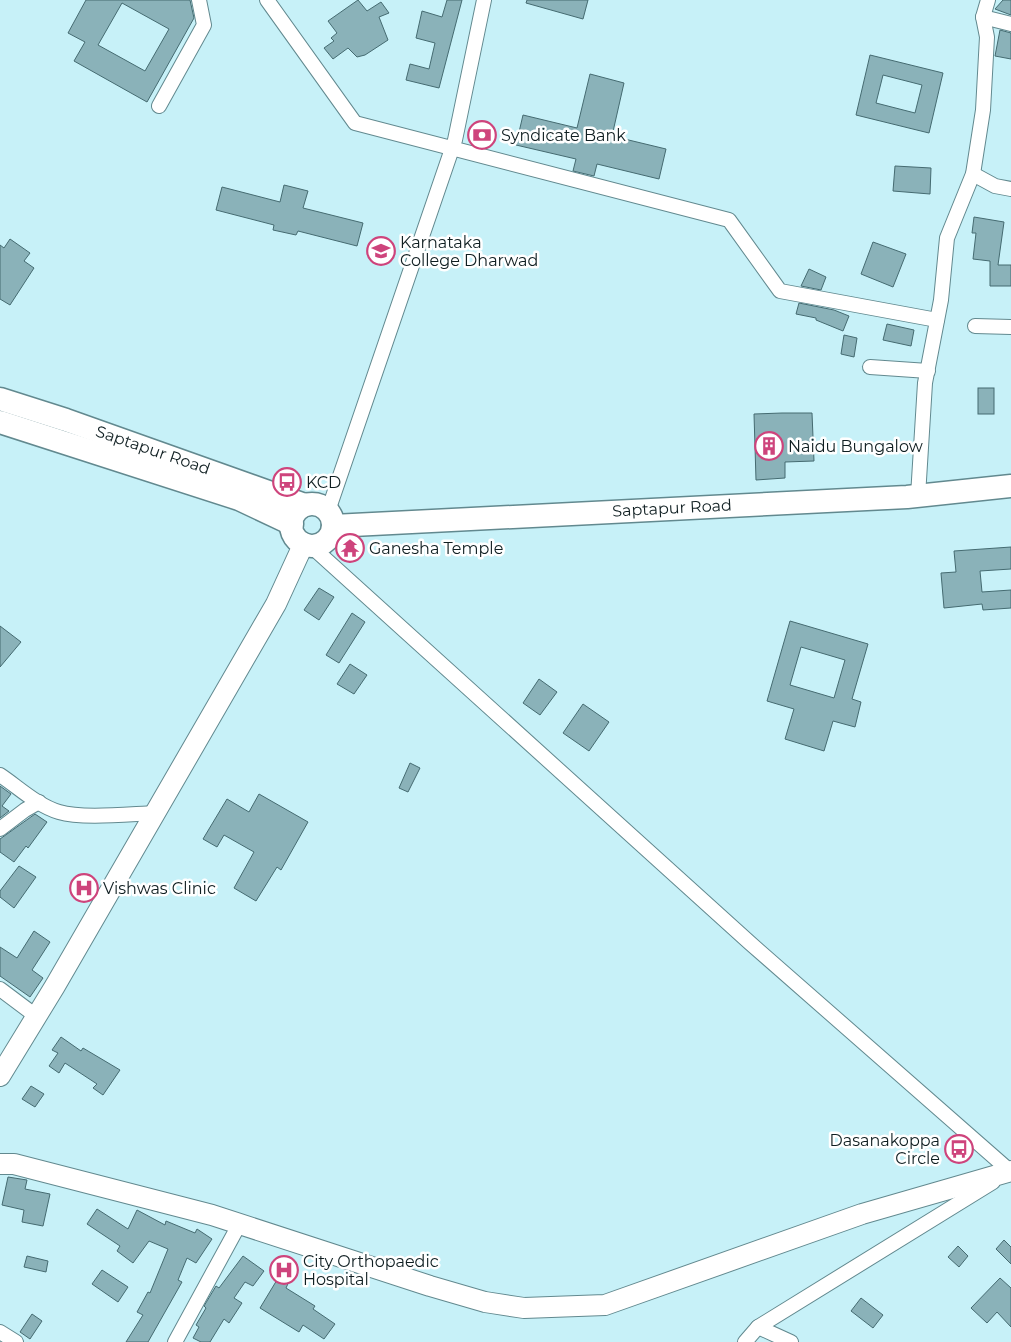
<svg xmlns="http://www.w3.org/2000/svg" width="1011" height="1342" font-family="Montserrat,sans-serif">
<rect width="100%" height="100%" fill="#c7f1f8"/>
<!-- building -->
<g fill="#8ab2b9" stroke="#456b71" fill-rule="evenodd">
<path d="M86 0H190L194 18 147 102 74 61 85 42 68 33ZM122 3 169 29 145 71 98 45Z"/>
<polygon points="358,0 367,11 381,2 389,13 379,17 388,40 365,55 357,57 348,48 333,59 324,48 334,41 331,38 337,33 328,21"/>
<polygon points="447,0 462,0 439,88 406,80 410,64 429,69 435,43 416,38 422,11 442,17"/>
<polygon points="527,0 588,0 583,19 526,3"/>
<polygon points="1003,0 1011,0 1011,15 995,9"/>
<polygon points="1000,30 1011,33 1011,59 995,56"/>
<path d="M870 55 943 73 929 133 856 115ZM883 75 922 85 915 113 876 103Z"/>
<polygon points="590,74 624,83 612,136 666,149 659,179 597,164 594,176 573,171 576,159 516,145 523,115 577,128"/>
<polygon points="895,166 931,168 930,194 893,191"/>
<polygon points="284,185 308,191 303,208 363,223 357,246 298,231 296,235 273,230 274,225 216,210 222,187 280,202"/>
<polygon points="974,217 1004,222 998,265 1011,265 1011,286 990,286 990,261 973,259 976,233 972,233"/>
<polygon points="10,239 30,253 24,261 34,268 10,305 0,299 0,245 4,248"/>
<polygon points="873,242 906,254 893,287 861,274"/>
<polygon points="809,269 826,277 821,290 801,286"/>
<polygon points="799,303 834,310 849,316 843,331 816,320 816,318 796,314"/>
<polygon points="887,324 914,330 911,346 883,340"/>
<polygon points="844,335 857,338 854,357 841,354"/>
<rect x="978" y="388" width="16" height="26"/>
<polygon points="782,413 812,413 814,461 785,462 785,478 756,480 754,414"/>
<polygon points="1011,547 1011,569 980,571 982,592 1011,590 1011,608 983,610 982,604 944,608 941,573 956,572 954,551"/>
<polygon points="319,588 334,597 319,620 304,610"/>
<polygon points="352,613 365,622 339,663 326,655"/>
<path d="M790 621 868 644 852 699 861 702 855 727 833 721 824 751 785 739 794 709 767 701ZM801 647 845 660 834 698 790 685Z"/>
<polygon points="0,626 21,642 0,667"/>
<polygon points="350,664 367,675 354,694 337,684"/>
<polygon points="539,679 557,692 540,715 523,703"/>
<polygon points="583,704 609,722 589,751 563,733"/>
<polygon points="410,763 420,768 408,792 399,788"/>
<polygon points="0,786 11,794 2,806 9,811 0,818"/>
<polygon points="259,794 308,822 281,870 277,867 256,901 234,888 254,852 224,835 217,847 203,839 227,799 249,812"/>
<polygon points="35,814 47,822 28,848 26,846 14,862 0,852 0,839"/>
<polygon points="19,866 36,877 14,908 0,897 0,891"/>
<polygon points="34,931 50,942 32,970 43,978 30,997 0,976 0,947 17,958"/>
<polygon points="61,1037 81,1051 83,1048 120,1070 103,1095 93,1088 97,1084 65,1063 59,1073 49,1066 58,1053 52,1050"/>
<polygon points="31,1086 44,1094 35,1107 22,1099"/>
<polygon points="8,1177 27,1180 25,1189 50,1194 43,1226 22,1222 24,1210 2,1205"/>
<polygon points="97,1209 128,1229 137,1210 165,1225 166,1221 195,1233 197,1229 212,1239 196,1263 187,1258 178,1280 182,1282 148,1342 126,1342 143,1315 137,1312 148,1292 150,1293 168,1249 149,1241 133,1263 117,1251 120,1246 87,1224"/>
<polygon points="1004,1240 1011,1247 1011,1264 996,1249"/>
<polygon points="958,1246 968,1256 959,1267 948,1257"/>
<polygon points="27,1256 48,1261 46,1272 24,1267"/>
<polygon points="243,1256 264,1271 253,1286 245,1282 234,1298 242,1303 229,1323 224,1319 210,1342 201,1342 193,1338 199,1327 196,1325 206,1308 204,1306 216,1286 219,1288"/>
<polygon points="289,1260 297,1264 286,1288 315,1306 313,1309 335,1324 324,1339 303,1325 299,1332 260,1308"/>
<polygon points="102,1270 128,1287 118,1302 92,1284"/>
<polygon points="1000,1278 1011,1288 1011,1327 997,1312 987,1323 971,1308"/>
<polygon points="861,1298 883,1315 873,1328 851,1311"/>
<polygon points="32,1314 42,1321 30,1339 20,1332"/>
</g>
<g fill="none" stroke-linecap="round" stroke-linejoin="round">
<defs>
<g id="street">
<polyline points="267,0 355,123 729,220 780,291 937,320"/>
<polyline points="983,17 1011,24"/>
<polyline points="159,106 204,25 199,0"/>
<polyline points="973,174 995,186 1011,189"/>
<polyline points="975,326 1011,327"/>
<polyline points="870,367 928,371"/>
<polyline points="918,496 925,383 941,300 947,238 973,174 983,110 987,37 983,17 988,0"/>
<polyline points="328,511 455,140 484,0"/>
<polyline points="311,546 750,943 1011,1172"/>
<path d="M0 775C18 787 38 806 59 812 82 819 129 814 155 813"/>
<polyline points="0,829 25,810 39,802"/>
<polyline points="0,989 36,1016"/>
<polyline points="758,1327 791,1342"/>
<polyline points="0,1332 16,1342"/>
<polyline points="175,1342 240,1223"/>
<polyline points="745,1342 758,1327 993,1182"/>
</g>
<g id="secondary">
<polyline points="0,1076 55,986 276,604 304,543"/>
<polyline points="0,1164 14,1164 212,1215 430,1286 485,1302 524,1308 605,1305 862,1214 1011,1171"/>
</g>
<g id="primary">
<polyline points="0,399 66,420 305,505"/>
<polyline points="0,422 239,499 292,524"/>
<circle cx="312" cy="525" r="21"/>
<polyline points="333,526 907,497 1011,486"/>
</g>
</defs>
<!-- street casing -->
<use href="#street" stroke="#62898f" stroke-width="16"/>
<!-- secondary casing -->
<use href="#secondary" stroke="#62898f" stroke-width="22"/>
<!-- primary casing -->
<use href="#primary" stroke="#62898f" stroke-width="25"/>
<!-- street -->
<use href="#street" stroke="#fff" stroke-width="14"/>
<!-- secondary -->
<use href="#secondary" stroke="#fff" stroke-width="20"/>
<!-- primary -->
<use href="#primary" stroke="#fff" stroke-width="22"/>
</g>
<!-- icons -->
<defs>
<symbol id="bank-ring" viewBox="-11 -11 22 22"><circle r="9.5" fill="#fff" stroke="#ce447c" stroke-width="1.5"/><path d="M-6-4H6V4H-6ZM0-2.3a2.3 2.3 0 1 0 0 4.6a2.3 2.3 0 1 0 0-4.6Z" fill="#ce447c"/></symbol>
<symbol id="university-ring" viewBox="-11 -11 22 22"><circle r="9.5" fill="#fff" stroke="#ce447c" stroke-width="1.5"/><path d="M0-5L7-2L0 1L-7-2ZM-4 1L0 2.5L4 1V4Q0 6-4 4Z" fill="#ce447c"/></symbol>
<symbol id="building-ring" viewBox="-11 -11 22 22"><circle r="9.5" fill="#fff" stroke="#ce447c" stroke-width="1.5"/><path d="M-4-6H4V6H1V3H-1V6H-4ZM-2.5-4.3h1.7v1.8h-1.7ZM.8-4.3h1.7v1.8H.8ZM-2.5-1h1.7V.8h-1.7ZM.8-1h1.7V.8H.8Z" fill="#ce447c"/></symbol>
<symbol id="bus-ring" viewBox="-11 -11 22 22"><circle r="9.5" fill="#fff" stroke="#ce447c" stroke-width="1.5"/><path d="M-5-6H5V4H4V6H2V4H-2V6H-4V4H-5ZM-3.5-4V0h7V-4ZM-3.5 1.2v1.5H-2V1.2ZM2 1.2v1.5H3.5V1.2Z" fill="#ce447c"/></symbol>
<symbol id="temple-ring" viewBox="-11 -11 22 22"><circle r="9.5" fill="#fff" stroke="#ce447c" stroke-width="1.5"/><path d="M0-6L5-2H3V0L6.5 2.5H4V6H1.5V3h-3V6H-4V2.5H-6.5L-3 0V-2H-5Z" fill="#ce447c"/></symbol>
<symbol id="hospital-ring" viewBox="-11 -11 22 22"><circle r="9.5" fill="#fff" stroke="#ce447c" stroke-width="1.5"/><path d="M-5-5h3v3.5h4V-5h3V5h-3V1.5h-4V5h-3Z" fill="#ce447c"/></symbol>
</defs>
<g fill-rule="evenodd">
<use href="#bank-ring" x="466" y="119" width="32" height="32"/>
<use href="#university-ring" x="365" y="235" width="32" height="32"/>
<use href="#building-ring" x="753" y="430" width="32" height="32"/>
<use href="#bus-ring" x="271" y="466" width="32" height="32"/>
<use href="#temple-ring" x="334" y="532" width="32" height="32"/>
<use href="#hospital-ring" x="68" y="872" width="32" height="32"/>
<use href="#bus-ring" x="943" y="1133" width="32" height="32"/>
<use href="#hospital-ring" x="268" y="1254" width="32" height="32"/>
</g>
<g text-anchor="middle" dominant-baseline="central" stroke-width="5" stroke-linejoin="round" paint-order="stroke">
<!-- poi labels -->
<g font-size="16" fill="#0f1e21" stroke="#fff" text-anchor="start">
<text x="501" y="135">Syndicate Bank</text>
<text x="400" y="242">Karnataka<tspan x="400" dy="18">College Dharwad</tspan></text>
<text x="788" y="446">Naidu Bungalow</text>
<text x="306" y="482">KCD</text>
<text x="369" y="548">Ganesha Temple</text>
<text x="103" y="888">Vishwas Clinic</text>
<text x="940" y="1140" text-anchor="end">Dasanakoppa<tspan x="940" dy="18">Circle</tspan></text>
<text x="303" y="1261">City Orthopaedic<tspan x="303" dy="18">Hospital</tspan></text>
</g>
<!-- street labels -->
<g font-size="16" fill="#0f1e21" stroke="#fff">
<text transform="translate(153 450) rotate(19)">Saptapur Road</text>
<text transform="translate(672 508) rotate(-3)">Saptapur Road</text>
</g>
</g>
</svg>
